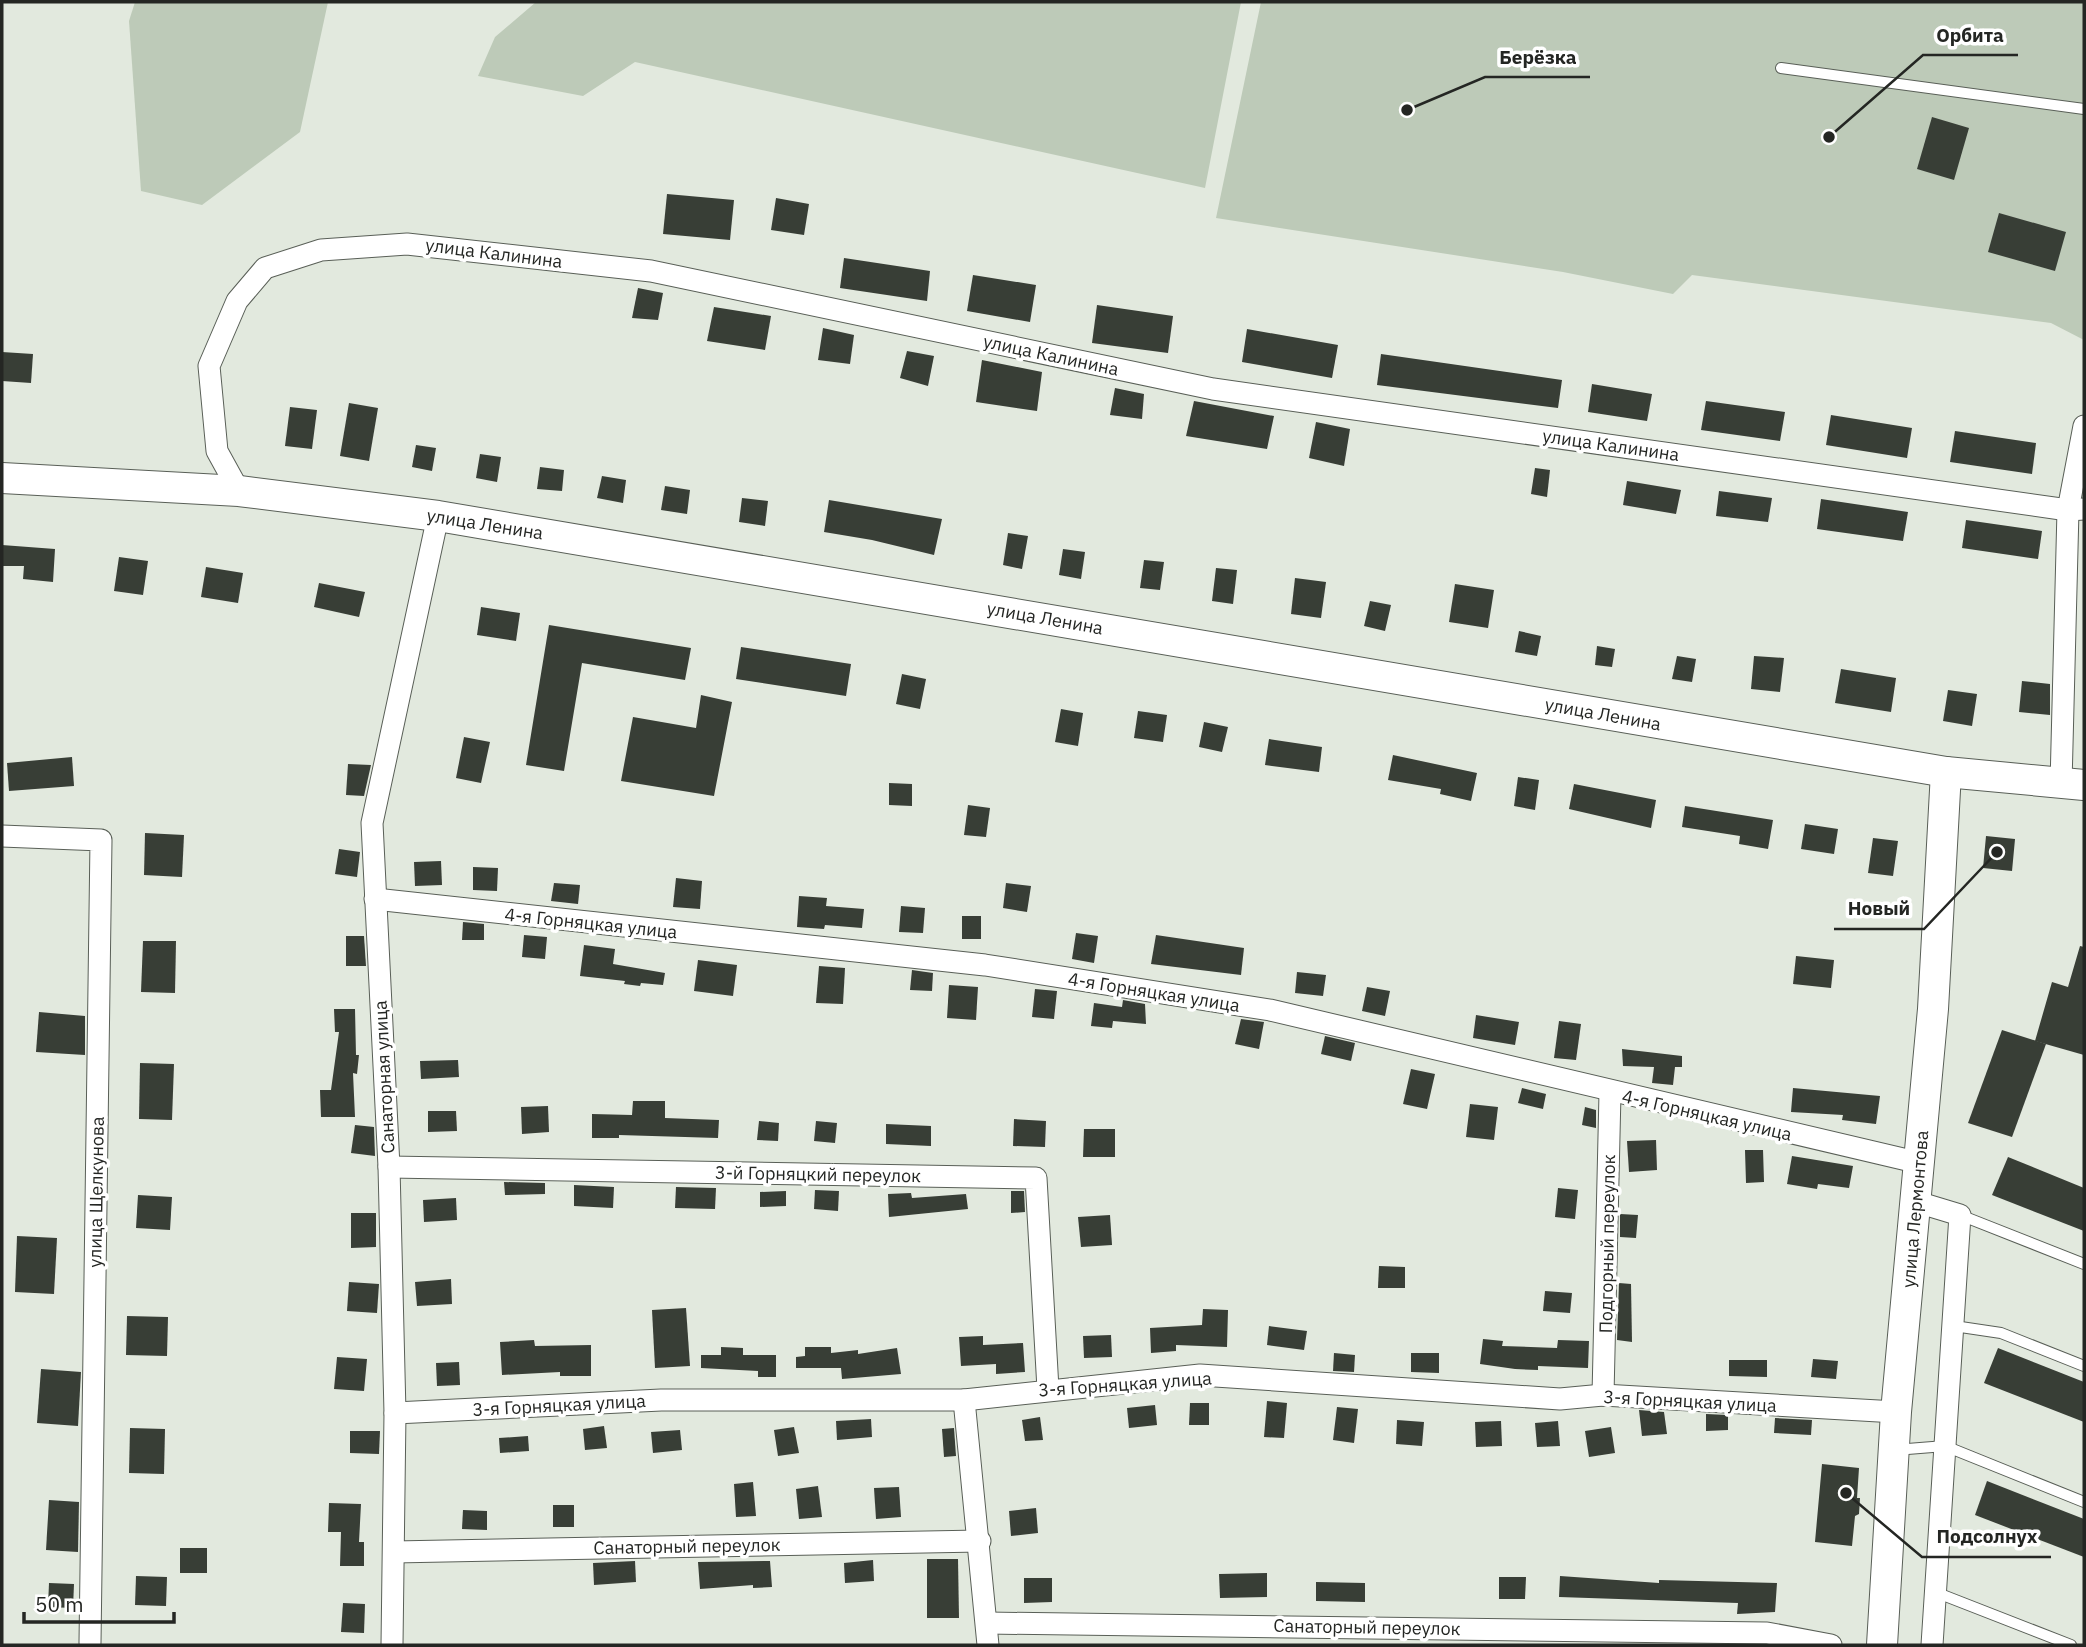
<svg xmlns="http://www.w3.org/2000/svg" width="2086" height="1647" font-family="'IBM Plex Sans',sans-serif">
<rect width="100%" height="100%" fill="#e2e9de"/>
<!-- green -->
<g fill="#bdcab8">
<polygon points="135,2 328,2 300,132 202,205 141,191 129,21"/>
<polygon points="536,2 1241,2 1205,188 635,62 583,96 478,76 495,37"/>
<polygon points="1261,2 2084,2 2084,340 2051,323 1692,275 1673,294 1563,272 1216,218"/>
</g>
<!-- building -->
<g fill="#383e36">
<polygon points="1932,117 1969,128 1954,180 1917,169"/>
<polygon points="667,194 734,200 730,240 663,234"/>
<polygon points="776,198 809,204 804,235 771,230"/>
<polygon points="1999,213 2066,232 2055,271 1988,252"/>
<polygon points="844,258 930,271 927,301 840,288"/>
<polygon points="973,275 1036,285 1030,322 967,311"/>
<polygon points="638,288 663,293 658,320 632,318"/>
<polygon points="1097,305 1173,316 1168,353 1092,343"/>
<polygon points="714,307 771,316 765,350 707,341"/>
<polygon points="823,328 854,335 850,364 818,360"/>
<polygon points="1247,329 1338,345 1332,378 1242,362"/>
<polygon points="907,351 934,356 928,386 900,378"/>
<polygon points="2,352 33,354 31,383 2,381"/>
<polygon points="1381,354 1562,380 1558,408 1377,385"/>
<polygon points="982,360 1042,372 1037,411 976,402"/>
<polygon points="1592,384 1652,394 1647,421 1588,412"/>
<polygon points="1115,388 1144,394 1142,419 1110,415"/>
<polygon points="1194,401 1274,416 1267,449 1186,436"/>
<polygon points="1706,401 1785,412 1780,441 1701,430"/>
<polygon points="349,403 378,408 369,461 340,456"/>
<polygon points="290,407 317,410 312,449 285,446"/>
<polygon points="1831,415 1912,428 1907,458 1826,445"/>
<polygon points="1316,422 1350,429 1344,466 1309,458"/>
<polygon points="1955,431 2036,443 2032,474 1950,462"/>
<polygon points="416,445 436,448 432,471 412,467"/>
<polygon points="480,454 501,457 497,482 476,478"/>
<polygon points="540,467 564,470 562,491 537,489"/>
<polygon points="1535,468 1550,470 1547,497 1531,494"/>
<polygon points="602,476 626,480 623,503 597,498"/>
<polygon points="1627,481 1681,490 1676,514 1623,505"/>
<polygon points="665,486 690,490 687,514 661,510"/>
<polygon points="1719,491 1772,498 1768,522 1716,516"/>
<polygon points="742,498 768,501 765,526 739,522"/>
<polygon points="1821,499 1908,512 1903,541 1817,529"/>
<polygon points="829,500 942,519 934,555 872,540 824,532"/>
<polygon points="1966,520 2042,531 2038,559 1962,548"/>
<polygon points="1008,533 1028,536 1022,569 1003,565"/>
<polygon points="2,545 55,549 53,582 23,579 24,566 2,566"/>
<polygon points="1063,549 1085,552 1081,579 1059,575"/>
<polygon points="119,557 148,561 143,595 114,591"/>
<polygon points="1144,560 1164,562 1160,590 1140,588"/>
<polygon points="206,567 243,573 238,603 201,597"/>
<polygon points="1216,568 1237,570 1233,604 1212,601"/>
<polygon points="1295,578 1326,582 1321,618 1291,614"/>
<polygon points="319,583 365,592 359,617 314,607"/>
<polygon points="1455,584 1494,590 1488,628 1449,622"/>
<polygon points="1370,601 1391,605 1385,631 1364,626"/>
<polygon points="481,607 520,613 516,641 477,635"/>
<polygon points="549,625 691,648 685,680 582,663 564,771 526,765"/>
<polygon points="1519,631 1541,636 1537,656 1515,652"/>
<polygon points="1597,646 1615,649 1612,667 1595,665"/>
<polygon points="741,647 851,664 846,696 736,679"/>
<polygon points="1677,656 1696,659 1692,682 1672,679"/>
<polygon points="1754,656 1784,658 1780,692 1751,689"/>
<polygon points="1841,669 1896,678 1891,712 1835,703"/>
<polygon points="902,674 926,679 920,709 896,704"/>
<polygon points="2022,681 2050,684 2050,715 2019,712"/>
<polygon points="1948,690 1977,694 1972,726 1943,721"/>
<polygon points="701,695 732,702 714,796 621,781 633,717 696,728"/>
<polygon points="1061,709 1083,713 1078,746 1055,742"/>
<polygon points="1138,711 1167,715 1163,742 1134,738"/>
<polygon points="1204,722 1228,727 1222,752 1199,747"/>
<polygon points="464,737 490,742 481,783 456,778"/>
<polygon points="1269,739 1322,747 1319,772 1265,765"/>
<polygon points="1393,755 1477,773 1471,801 1440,794 1441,789 1388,780"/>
<polygon points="72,757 74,786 9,791 7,763"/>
<polygon points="348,764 371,765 364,796 346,795"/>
<polygon points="1518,777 1539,780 1535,810 1514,806"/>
<polygon points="889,783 912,784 912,806 889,805"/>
<polygon points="1574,784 1656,800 1651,828 1569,809"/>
<polygon points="968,805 990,808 986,837 964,835"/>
<polygon points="1685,806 1773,820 1768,849 1739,844 1740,836 1682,827"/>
<polygon points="1805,824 1838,829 1834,854 1801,849"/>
<polygon points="145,833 184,835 182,877 144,875"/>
<polygon points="1986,836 2015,839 2012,871 1983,868"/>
<polygon points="1873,838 1898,841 1893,876 1868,873"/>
<polygon points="339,849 360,852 357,877 335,874"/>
<polygon points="441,861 442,885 415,886 414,862"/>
<polygon points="473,867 498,868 497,891 473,890"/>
<polygon points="676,878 702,881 700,909 673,907"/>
<polygon points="554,883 580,885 578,904 551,901"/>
<polygon points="1006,883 1031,886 1027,912 1003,908"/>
<polygon points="799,896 827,898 826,906 864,909 862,928 825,925 824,929 797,927"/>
<polygon points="901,906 925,908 923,933 899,932"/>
<rect x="962" y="916" width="19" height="23"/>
<polygon points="463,922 484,924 484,940 462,940"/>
<polygon points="1076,933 1098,936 1094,963 1072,959"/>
<polygon points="524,935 547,937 545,959 522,957"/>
<polygon points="1156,935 1244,948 1241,975 1151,964"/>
<polygon points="346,936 364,936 366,966 346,966"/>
<polygon points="143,941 176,941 175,993 141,992"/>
<polygon points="584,945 615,949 613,964 665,973 663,985 641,983 640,986 624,984 625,981 580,976"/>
<polygon points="2080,946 2084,947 2084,1055 2035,1041 2052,982 2068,987"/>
<polygon points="1796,956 1834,960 1831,988 1793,984"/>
<polygon points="698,960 737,965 733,996 694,991"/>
<polygon points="819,966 845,968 843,1004 816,1003"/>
<polygon points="912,970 933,973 932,991 910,990"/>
<polygon points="1297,972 1326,975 1323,996 1295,993"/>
<polygon points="949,985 978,987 976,1020 947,1018"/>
<polygon points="1367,987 1390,991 1385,1016 1362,1011"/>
<polygon points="1035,989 1057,991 1054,1019 1032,1017"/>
<polygon points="1123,1000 1145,1004 1146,1024 1113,1021 1112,1028 1091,1026 1094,1003 1122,1007"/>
<polygon points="334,1009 355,1009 356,1055 359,1055 357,1074 353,1073 355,1117 321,1117 320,1090 331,1090 339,1032 335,1032"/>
<polygon points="39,1012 85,1016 85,1055 36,1052"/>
<polygon points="1476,1015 1519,1022 1515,1045 1473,1038"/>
<polygon points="1241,1019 1264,1022 1259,1049 1235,1044"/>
<polygon points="1559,1021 1581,1024 1576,1060 1554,1058"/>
<polygon points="2002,1030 2046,1044 2012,1137 1968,1123"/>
<polygon points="1325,1036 1355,1043 1351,1061 1321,1054"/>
<polygon points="1622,1049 1682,1056 1682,1067 1675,1067 1673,1085 1652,1083 1654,1067 1623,1066"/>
<polygon points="458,1060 459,1077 421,1079 420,1061"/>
<polygon points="140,1063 174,1064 172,1120 139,1119"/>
<polygon points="1411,1069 1435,1074 1427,1109 1403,1104"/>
<polygon points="1522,1088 1546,1094 1543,1109 1518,1103"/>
<polygon points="1793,1088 1880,1096 1876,1124 1842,1120 1843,1115 1791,1112"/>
<polygon points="633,1101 665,1101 665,1118 719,1120 718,1138 619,1135 619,1138 592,1138 592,1114 632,1115"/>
<polygon points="1470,1104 1498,1107 1494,1140 1466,1137"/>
<polygon points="548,1106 549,1132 522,1134 521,1107"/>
<polygon points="1585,1107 1596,1110 1596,1128 1582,1125"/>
<polygon points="428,1111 456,1111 457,1131 428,1132"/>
<polygon points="1014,1119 1046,1121 1045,1147 1013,1146"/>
<polygon points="759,1121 779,1123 778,1141 757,1140"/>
<polygon points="816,1121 837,1123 835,1143 814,1141"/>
<polygon points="886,1124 931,1126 931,1146 886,1144"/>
<polygon points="355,1125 374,1127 375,1156 351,1153"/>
<polygon points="1084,1129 1115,1129 1115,1157 1083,1157"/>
<polygon points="1656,1140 1657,1170 1629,1172 1627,1141"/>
<polygon points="1745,1150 1763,1150 1764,1182 1746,1183"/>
<polygon points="1792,1156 1853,1166 1849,1188 1818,1184 1817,1189 1787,1184"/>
<polygon points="2008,1157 2084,1188 2084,1231 1992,1195"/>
<polygon points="504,1182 545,1183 545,1194 505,1195"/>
<polygon points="574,1185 614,1187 613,1208 574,1206"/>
<polygon points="676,1187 716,1188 715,1209 675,1208"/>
<polygon points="1558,1188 1578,1190 1575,1219 1555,1217"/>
<polygon points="815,1190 839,1191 838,1211 814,1209"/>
<polygon points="786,1191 786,1206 760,1207 760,1192"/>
<polygon points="1011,1191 1024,1191 1025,1212 1011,1213"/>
<polygon points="911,1193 912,1198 966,1194 968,1209 889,1217 888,1194"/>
<polygon points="138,1195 172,1197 170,1230 136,1228"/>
<polygon points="456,1198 457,1220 424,1222 423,1200"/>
<polygon points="351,1213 376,1213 376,1247 351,1248"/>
<polygon points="1620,1214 1638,1215 1636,1238 1620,1237"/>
<polygon points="1110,1215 1112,1245 1081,1247 1078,1217"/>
<polygon points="17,1236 57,1238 54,1294 15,1292"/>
<polygon points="1379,1266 1405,1267 1405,1288 1378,1288"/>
<polygon points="451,1279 452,1304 417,1306 415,1282"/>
<polygon points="349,1282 379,1284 377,1313 347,1311"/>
<polygon points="1619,1283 1631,1284 1632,1342 1617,1340"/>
<polygon points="1545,1291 1572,1293 1570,1313 1543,1311"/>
<polygon points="686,1308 690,1366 655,1368 652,1310"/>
<polygon points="1203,1309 1228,1310 1227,1347 1176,1345 1176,1351 1151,1353 1150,1328 1202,1325"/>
<polygon points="127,1316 168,1317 167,1356 126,1355"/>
<polygon points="1269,1326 1307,1331 1304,1350 1267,1345"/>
<polygon points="1111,1335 1112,1357 1084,1358 1083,1336"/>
<polygon points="983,1336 983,1345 1023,1343 1025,1372 996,1374 996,1364 961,1366 959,1337"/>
<polygon points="1483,1339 1503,1341 1502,1346 1557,1348 1558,1340 1589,1341 1588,1368 1538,1366 1538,1370 1515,1369 1480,1364"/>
<polygon points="534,1340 535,1346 591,1345 591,1376 560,1376 560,1372 502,1375 500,1342"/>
<polygon points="721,1347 743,1348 743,1355 776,1355 776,1377 758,1377 758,1371 701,1368 701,1355 721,1355"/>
<polygon points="805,1347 831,1347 831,1353 858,1350 858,1354 897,1348 901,1374 842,1379 841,1368 796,1368 796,1357 805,1356"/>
<polygon points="1998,1348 2084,1382 2084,1422 1984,1383"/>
<polygon points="1334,1353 1355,1355 1354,1372 1333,1371"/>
<polygon points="1411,1353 1439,1353 1439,1373 1411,1372"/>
<polygon points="337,1357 367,1359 364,1391 334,1389"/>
<polygon points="1813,1359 1838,1361 1836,1379 1811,1377"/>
<polygon points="1729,1360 1767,1360 1767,1377 1729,1376"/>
<polygon points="459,1362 460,1385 437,1386 436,1363"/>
<polygon points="41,1369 81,1372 78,1426 37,1423"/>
<polygon points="1267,1401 1287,1403 1284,1438 1264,1437"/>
<polygon points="1190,1403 1209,1403 1209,1425 1189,1425"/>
<polygon points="1155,1405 1157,1425 1129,1428 1127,1408"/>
<polygon points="1337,1407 1358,1409 1354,1443 1333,1440"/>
<polygon points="1639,1410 1664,1412 1667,1434 1642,1436"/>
<polygon points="1706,1414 1728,1415 1728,1430 1706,1431"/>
<polygon points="1040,1417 1043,1440 1025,1441 1022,1420"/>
<polygon points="1775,1418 1812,1420 1811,1435 1774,1433"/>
<polygon points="871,1419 872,1437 837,1440 836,1421"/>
<polygon points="1397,1420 1424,1422 1422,1446 1396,1444"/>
<polygon points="1501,1421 1502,1446 1476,1447 1475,1422"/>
<polygon points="1558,1421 1560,1446 1537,1447 1535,1423"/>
<polygon points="604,1426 607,1448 585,1450 583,1429"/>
<polygon points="794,1427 799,1453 778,1456 774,1430"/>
<polygon points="1611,1427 1615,1453 1589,1457 1585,1431"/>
<polygon points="130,1428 165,1429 164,1474 129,1473"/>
<polygon points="954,1428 956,1456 944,1457 942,1429"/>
<polygon points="680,1430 682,1450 653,1453 651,1432"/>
<polygon points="350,1431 380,1431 379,1454 350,1453"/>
<polygon points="528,1436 529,1451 500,1453 499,1438"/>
<polygon points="1822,1464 1859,1468 1857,1498 1860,1498 1859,1514 1855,1516 1852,1546 1815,1542"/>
<polygon points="1987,1481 2084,1519 2084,1557 1975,1515"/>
<polygon points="753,1482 756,1516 736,1517 734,1484"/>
<polygon points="818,1486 822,1517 799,1519 796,1489"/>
<polygon points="899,1487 901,1517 876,1519 874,1488"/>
<polygon points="49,1500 79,1502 78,1552 46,1550"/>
<polygon points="329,1503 361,1504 359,1542 364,1542 364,1566 340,1566 341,1532 328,1532"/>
<rect x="553" y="1505" width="21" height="22"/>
<polygon points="1036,1508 1038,1533 1011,1536 1009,1511"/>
<polygon points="463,1510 487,1511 487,1530 462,1529"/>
<rect x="180" y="1548" width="27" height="25"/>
<polygon points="927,1559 958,1559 959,1618 927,1618"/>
<polygon points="873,1560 874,1581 845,1583 844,1563"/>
<polygon points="635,1561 636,1582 594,1585 593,1563"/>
<polygon points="770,1561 772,1587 753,1588 753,1585 700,1589 698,1562"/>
<polygon points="1267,1573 1267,1597 1220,1598 1219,1574"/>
<polygon points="136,1576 167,1577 166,1606 135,1605"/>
<polygon points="1560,1576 1659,1583 1659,1580 1777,1583 1775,1612 1737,1614 1738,1603 1559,1597"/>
<polygon points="1499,1577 1526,1577 1525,1599 1499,1599"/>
<polygon points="1024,1578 1052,1578 1052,1602 1024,1603"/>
<polygon points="1316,1582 1365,1583 1365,1602 1316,1601"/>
<polygon points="49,1583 74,1584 73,1608 48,1607"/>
<polygon points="343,1603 365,1604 364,1633 341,1632"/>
</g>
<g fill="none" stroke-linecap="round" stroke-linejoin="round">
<defs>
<g id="lane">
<polyline points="1781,68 2084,109"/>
<polyline points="1960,1215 2084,1264"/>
<polyline points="1954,1326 2001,1333 2084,1366"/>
<polyline points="1895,1450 1945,1446 2084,1502"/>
<polyline points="1935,1592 2071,1645"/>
</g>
<g id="street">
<polyline points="239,491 217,451 209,366 237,301 265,268 321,250 407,244 651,271 1213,389 2068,510 2084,509"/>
<polyline points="2061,784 2068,510 2084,426"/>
<polyline points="2,836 101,840 90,1643"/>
<polyline points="375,899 985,965 1270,1010 1920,1163"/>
<polyline points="389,1167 1036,1178 1048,1389"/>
<polyline points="1917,1202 1960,1215 1932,1645"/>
<polyline points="1603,1395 1610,1093"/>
<polyline points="964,1400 988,1645"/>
<polyline points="395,1413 661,1400 964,1400 1200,1375 1560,1399 1603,1395 1896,1412"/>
<polyline points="394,1552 980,1541"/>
<polyline points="987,1623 1767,1633 1831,1645"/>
<polyline points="392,1645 395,1413 389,1167 372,823 438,516"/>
</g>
<g id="secondary">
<polyline points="2,478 239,491 438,516 1946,772 2084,785"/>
<polyline points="1882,1645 1896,1412 1933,1009 1946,772"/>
</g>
</defs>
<!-- lane casing -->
<use href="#lane" stroke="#595f57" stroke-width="12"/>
<!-- street casing -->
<use href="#street" stroke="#595f57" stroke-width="23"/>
<!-- secondary casing -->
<use href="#secondary" stroke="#595f57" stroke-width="32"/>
<!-- lane -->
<use href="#lane" stroke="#fff" stroke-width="10"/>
<!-- street -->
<use href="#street" stroke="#fff" stroke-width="21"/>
<!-- secondary -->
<use href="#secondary" stroke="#fff" stroke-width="30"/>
</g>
<g text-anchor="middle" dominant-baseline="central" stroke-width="7" stroke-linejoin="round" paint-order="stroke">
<!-- street labels -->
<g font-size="18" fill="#242623" stroke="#fff">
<text transform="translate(494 253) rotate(7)">улица Калинина</text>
<text transform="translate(1051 355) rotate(12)">улица Калинина</text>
<text transform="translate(1611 445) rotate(8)">улица Калинина</text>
<text transform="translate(485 524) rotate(9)">улица Ленина</text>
<text transform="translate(1045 618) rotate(10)">улица Ленина</text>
<text transform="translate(1603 714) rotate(10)">улица Ленина</text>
<text transform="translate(591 923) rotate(6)">4-я Горняцкая улица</text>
<text transform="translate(1154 992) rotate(9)">4-я Горняцкая улица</text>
<text transform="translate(384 1077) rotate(-93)">Санаторная улица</text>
<text transform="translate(1707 1115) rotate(13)">4-я Горняцкая улица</text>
<text transform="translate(818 1174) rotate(1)">3-й Горняцкий переулок</text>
<text transform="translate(96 1192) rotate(-89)">улица Щелкунова</text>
<text transform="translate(1915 1209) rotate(-85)">улица Лермонтова</text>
<text transform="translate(1607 1244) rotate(-89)">Подгорный переулок</text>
<text transform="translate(1125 1384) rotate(-4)">3-я Горняцкая улица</text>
<text transform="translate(1690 1401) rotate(3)">3-я Горняцкая улица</text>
<text transform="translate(559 1405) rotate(-3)">3-я Горняцкая улица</text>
<text transform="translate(687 1546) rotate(-1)">Санаторный переулок</text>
<text transform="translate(1367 1627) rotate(1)">Санаторный переулок</text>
</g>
</g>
<!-- callouts -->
<path fill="none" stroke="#242623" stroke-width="2.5" d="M1829 137L1923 55H2018M1407 110L1485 77H1590M1997 852L1924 929H1834M1846 1493L1922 1557H2051"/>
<g fill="#242623" stroke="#fff" stroke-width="2.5">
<circle cx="1829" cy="137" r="7"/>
<circle cx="1407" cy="110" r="7"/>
<circle cx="1997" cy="852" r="7"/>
<circle cx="1846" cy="1493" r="7"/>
</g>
<g font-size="19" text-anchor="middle" font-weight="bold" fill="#242623" stroke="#fff" stroke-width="7" stroke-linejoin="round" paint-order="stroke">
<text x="1970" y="42">Орбита</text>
<text x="1538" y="64">Берёзка</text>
<text x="1879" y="915">Новый</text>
<text x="1987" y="1543">Подсолнух</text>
</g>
<!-- border -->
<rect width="2086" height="1647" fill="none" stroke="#242623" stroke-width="7"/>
<!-- scale -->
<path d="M24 1612v10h150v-10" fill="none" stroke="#242623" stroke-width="3.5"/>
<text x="35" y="1612" font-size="21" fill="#242623" stroke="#ffffff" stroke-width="5" paint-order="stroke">50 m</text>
</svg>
